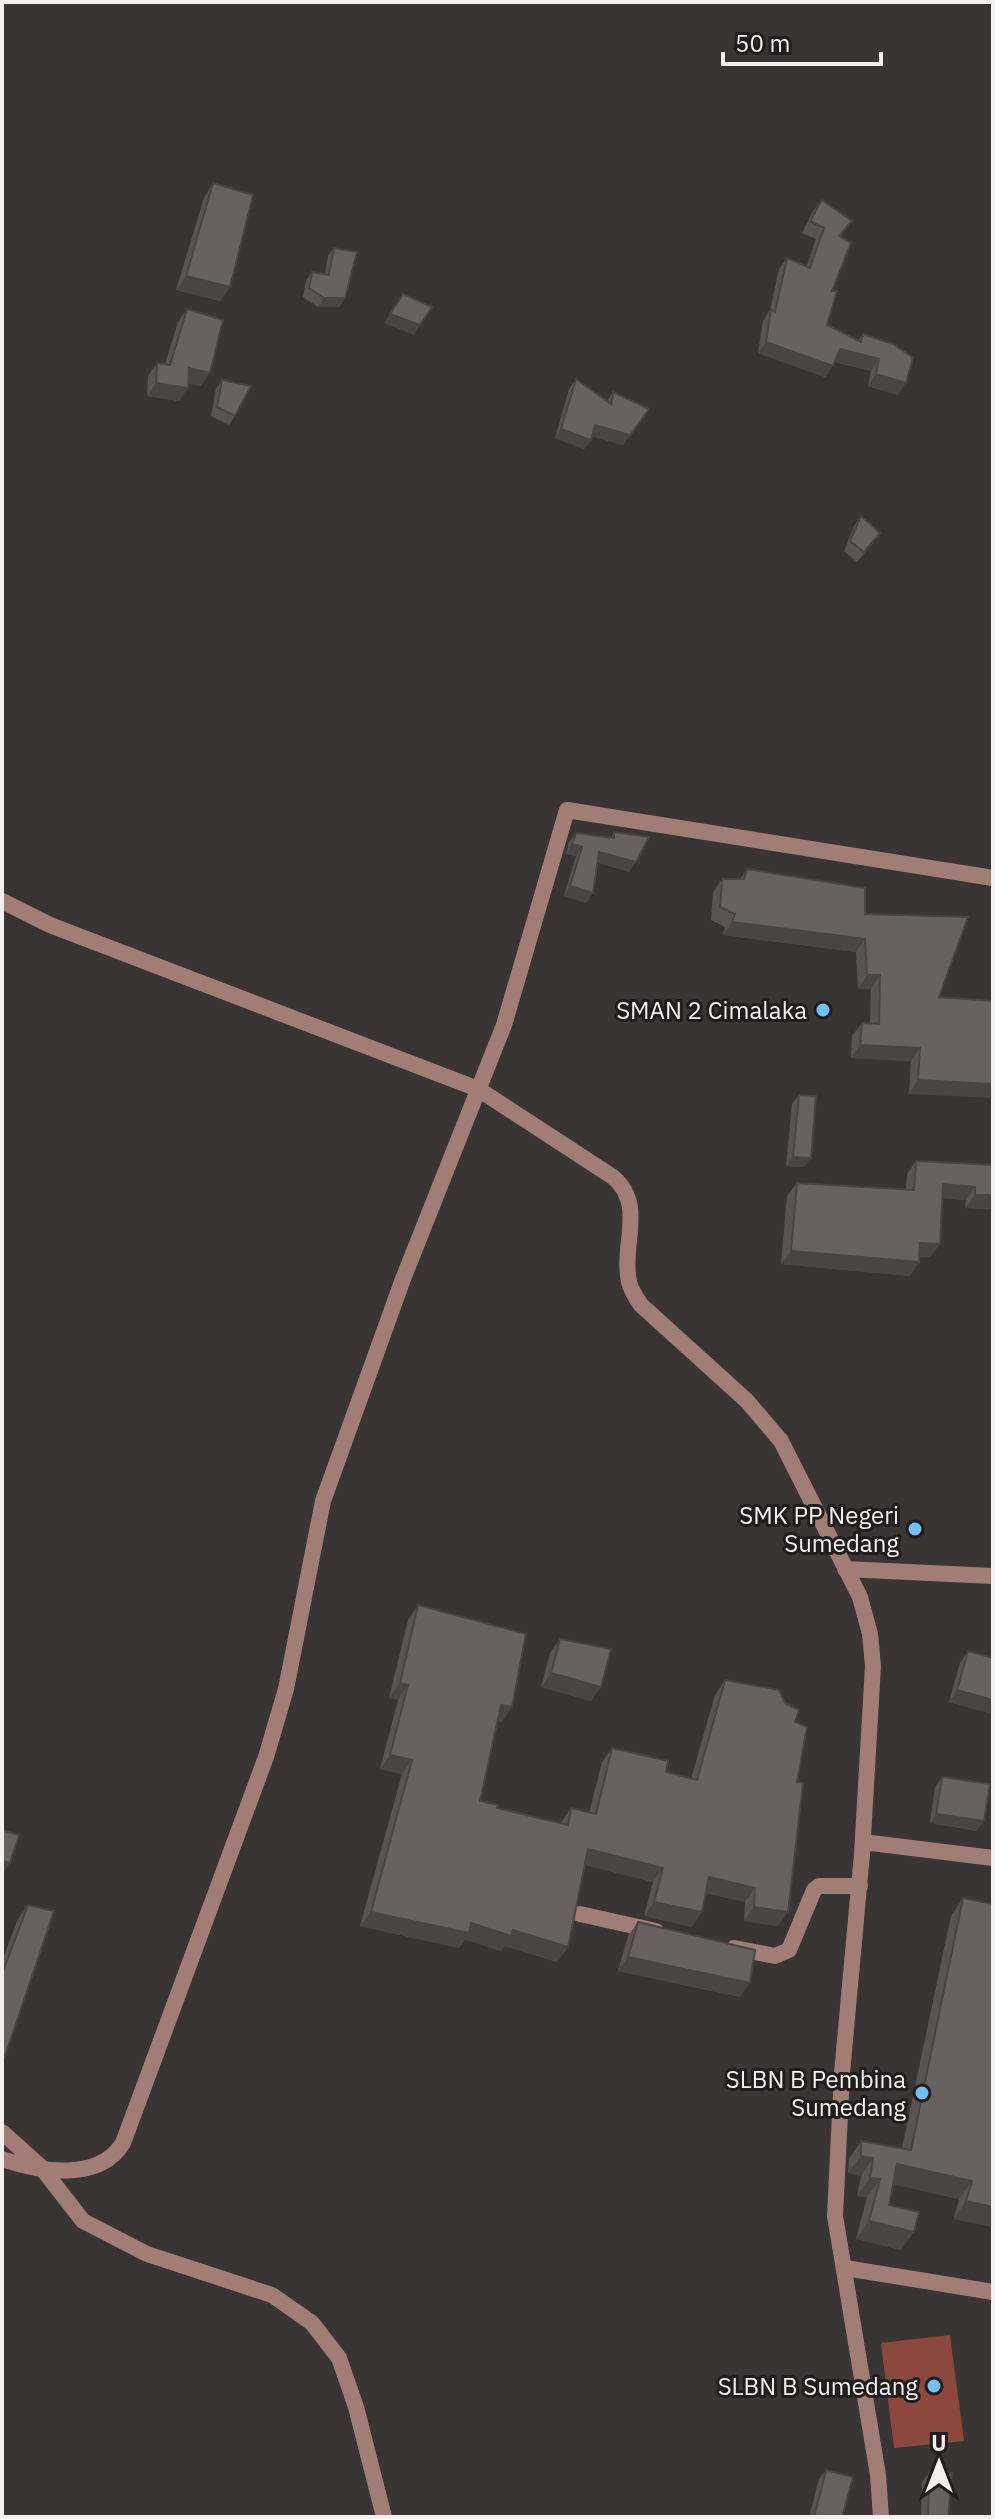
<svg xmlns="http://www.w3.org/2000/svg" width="995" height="2519" font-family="'IBM Plex Sans',sans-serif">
<rect width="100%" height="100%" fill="#393534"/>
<!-- grass -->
<polygon fill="#8c483d" points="950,2335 964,2441 894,2448 881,2343"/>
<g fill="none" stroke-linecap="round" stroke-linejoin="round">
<!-- street -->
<g stroke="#a27d76" stroke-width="16">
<path d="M2 901 50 925 478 1089 613 1177C646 1205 621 1244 629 1282 631 1290 636 1298 641 1305L747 1401 781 1441 860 1597 870 1634 873 1666 862 1854 842 2073 835 2216 878 2475 881 2517"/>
<polyline points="845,1569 993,1576"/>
<polyline points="863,1842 993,1858"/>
<polyline points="580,1914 656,1931"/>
<polyline points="734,1948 775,1956 789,1950 814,1890 819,1886 860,1886"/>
<polyline points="2,2132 41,2167 83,2221 147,2254 272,2295 312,2323 339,2358 356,2407 384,2517"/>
<path d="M2 2159C40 2172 99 2182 123 2143L266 1757 286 1689 323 1501 403 1279 504 1025 567 810 993 878"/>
<polyline points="845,2268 993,2292"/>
</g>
</g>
<!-- wall -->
<g fill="#595453">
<polygon points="213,183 230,287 220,301 176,290 204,198"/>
<polygon points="822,200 852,221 840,237 827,325 858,341 863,334 893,344 898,395 868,386 871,371 835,362 825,377 758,353 763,321 770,310 779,269 787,258 807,266 816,239 802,233 813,211"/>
<polygon points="334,248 345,298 339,307 318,307 303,297 306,280 312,272 325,274 328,256"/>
<polygon points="187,309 201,386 188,383 179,401 147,396 148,376 157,363 165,364 178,322"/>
<polygon points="576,379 607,401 613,392 649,409 623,445 592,436 591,440 584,449 555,438 569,389"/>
<polygon points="222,380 235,416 229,425 211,416 216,389"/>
<polygon points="861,516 874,542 857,562 844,551 854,526"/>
<polygon points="614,832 629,872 597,862 586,903 564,896 576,856 566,854 569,842 576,833 611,838"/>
<polygon points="747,869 865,914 939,997 993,1001 909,1094 911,1061 851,1058 852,1036 862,1023 870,1023 871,989 858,989 856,952 723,935 725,927 711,920 713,892 722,879 740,879"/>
<polygon points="799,1095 804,1167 786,1166 792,1104"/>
<polygon points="916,1161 993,1165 993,1209 965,1208 966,1200 942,1198 940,1244 930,1257 920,1257 919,1262 910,1276 781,1264 787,1196 797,1183 906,1189 907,1174"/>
<polygon points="418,1605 502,1722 498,1721 480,1801 497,1808 560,1824 571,1808 589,1813 602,1762 612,1748 666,1772 691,1779 715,1695 725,1680 795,1722 797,1782 778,1926 744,1921 745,1902 706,1893 692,1927 644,1916 653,1882 585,1865 568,1947 557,1962 505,1946 501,1951 465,1939 459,1948 360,1926 402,1774 380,1769 398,1700 389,1698 408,1620"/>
<polygon points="560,1639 601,1687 591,1701 541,1687 550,1653"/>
<polygon points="968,1651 993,1658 993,1714 949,1702 960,1663"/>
<polygon points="942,1777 977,1831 930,1823 935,1787"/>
<polygon points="963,1898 993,2227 954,2219 959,2199 893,2184 889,2205 901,2250 856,2239 867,2197 857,2196 861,2176 848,2173 849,2159 861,2141 902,2148 951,1916"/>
<polygon points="28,1905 5,2056 2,2059 2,1961 18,1919"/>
<polygon points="638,1922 740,1997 618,1971 628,1936"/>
<polygon points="826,2470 842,2517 809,2517 819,2479"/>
<polygon points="929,2473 948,2517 921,2517 922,2482"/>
</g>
<!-- shaded-wall -->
<g fill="#484544">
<polygon points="186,276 230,287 220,301 176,290"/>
<polygon points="324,298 345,298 339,307 318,307"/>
<polygon points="390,314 420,325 414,335 384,323"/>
<polygon points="766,342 833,366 825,377 758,353"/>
<polygon points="840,349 879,359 871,371 832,361"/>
<polygon points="189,368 210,373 201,386 180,381"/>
<polygon points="876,374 906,383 898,395 868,386"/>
<polygon points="156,383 188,388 179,401 147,396"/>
<polygon points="595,425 630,435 623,445 588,435"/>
<polygon points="561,429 591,440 584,449 555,438"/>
<polygon points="572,844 582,847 576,856 566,854"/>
<polygon points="599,852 636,862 629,872 592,861"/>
<polygon points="570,886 593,893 586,903 564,896"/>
<polygon points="732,922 865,939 856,952 723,935"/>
<polygon points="867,975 880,975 871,989 858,989"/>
<polygon points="860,1045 920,1048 911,1061 851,1058"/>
<polygon points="918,1080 993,1084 993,1098 909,1094"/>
<polygon points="793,1157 811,1158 804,1167 786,1166"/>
<polygon points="943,1184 975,1187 966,1200 933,1197"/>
<polygon points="975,1195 993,1195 993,1209 965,1208"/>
<polygon points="920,1243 940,1244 930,1257 911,1256"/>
<polygon points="791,1251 919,1262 910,1276 781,1264"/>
<polygon points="551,1673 601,1687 591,1701 541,1687"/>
<polygon points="400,1683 408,1685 398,1700 389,1698"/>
<polygon points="957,1690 993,1700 993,1714 949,1702"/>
<polygon points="501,1705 512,1707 502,1722 491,1720"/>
<polygon points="390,1755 412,1760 402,1774 380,1769"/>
<polygon points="936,1814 984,1821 977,1831 930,1823"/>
<polygon points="588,1849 663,1868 653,1882 578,1863"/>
<polygon points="2,1861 10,1863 2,1875"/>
<polygon points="709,1877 755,1888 745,1902 699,1891"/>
<polygon points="654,1902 702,1912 692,1927 644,1916"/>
<polygon points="754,1907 788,1912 778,1926 744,1921"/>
<polygon points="371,1912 471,1923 513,1930 568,1947 557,1962 505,1946 501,1951 465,1939 459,1948 360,1926"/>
<polygon points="628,1957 750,1983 740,1997 618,1971"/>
<polygon points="861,2156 873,2158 861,2176 848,2173"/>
<polygon points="897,2164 972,2181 959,2199 884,2182"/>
<polygon points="870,2178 880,2179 867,2197 857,2196"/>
<polygon points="966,2201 993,2207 993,2227 954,2219"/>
<polygon points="869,2221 914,2232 901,2250 856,2239"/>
</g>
<!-- building -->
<g fill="#676261" stroke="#484544" stroke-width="2">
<polygon points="213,183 253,195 230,287 186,276"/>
<polygon points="822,200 852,221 839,236 851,243 832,291 837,291 827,325 861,342 863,334 893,344 913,358 906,383 876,374 879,359 840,349 833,366 766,342 771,309 775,312 787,258 810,268 824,228 810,221"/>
<polygon points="334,248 357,252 345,298 324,298 309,288 312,272 329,275"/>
<polygon points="403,294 432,307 420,325 390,314"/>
<polygon points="187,309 223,320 210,373 189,368 188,388 156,383 157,363 170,365"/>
<polygon points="576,379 611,404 613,392 649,409 630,435 595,425 591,440 561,429"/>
<polygon points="222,380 251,386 235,416 217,407"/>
<polygon points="861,516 880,533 864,552 850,541"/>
<polygon points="614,832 649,837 636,862 599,852 593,893 570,886 582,847 572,844 576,833 614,838"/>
<polygon points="747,869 865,888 865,914 968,917 939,997 993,1001 993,1084 918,1080 920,1048 860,1045 862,1023 879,1024 880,975 867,975 865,939 732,922 735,914 720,907 722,879 744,879"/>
<polygon points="799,1095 816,1096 811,1158 793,1157"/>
<polygon points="916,1161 993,1165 993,1195 975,1195 975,1187 943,1184 940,1244 920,1243 919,1262 791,1251 797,1183 914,1190"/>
<polygon points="418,1605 526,1634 512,1707 501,1705 480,1801 498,1805 497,1808 568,1825 571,1808 596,1814 612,1748 668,1761 666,1772 697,1780 725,1680 779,1690 785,1703 799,1710 795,1722 807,1727 797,1782 803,1783 788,1912 754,1907 755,1888 709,1877 702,1912 654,1902 663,1868 588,1849 568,1947 513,1930 511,1936 471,1923 469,1933 371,1912 412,1760 390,1755 408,1685 400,1683"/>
<polygon points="560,1639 611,1649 601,1687 551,1673"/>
<polygon points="968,1651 993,1658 993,1700 957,1690"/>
<polygon points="942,1777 990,1784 984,1821 936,1814"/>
<polygon points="2,1830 19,1835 10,1863 2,1861"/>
<polygon points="963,1898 993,1904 993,2207 966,2201 972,2181 897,2164 889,2205 919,2212 914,2232 869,2221 880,2179 870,2178 873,2158 861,2156 861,2141 911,2150"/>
<polygon points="28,1905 54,1911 5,2056 2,2055 2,1974"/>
<polygon points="638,1922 755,1950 750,1983 628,1957"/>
<polygon points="826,2470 853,2477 842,2517 814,2517"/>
<polygon points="929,2473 952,2473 948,2517 928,2517"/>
</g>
<!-- markers -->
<g fill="#74c0f6" stroke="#1f1d1d" stroke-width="3">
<circle cx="823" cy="1010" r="8"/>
<circle cx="915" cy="1529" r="8"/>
<circle cx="922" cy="2093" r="8"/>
<circle cx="934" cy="2386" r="8"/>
</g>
<g text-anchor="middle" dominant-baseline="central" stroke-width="6" stroke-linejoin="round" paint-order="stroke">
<!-- poi labels -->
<g font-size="24" fill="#f3f0ef" stroke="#1f1d1d" text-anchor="end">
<text x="807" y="1010">SMAN 2 Cimalaka</text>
<text x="899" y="1515">SMK PP Negeri<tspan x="899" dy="28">Sumedang</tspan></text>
<text x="906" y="2079">SLBN B Pembina<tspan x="906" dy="28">Sumedang</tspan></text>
<text x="918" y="2386">SLBN B Sumedang</text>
</g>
</g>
<!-- border -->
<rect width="995" height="2519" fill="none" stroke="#f3f0ef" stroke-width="8"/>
<!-- north arrow -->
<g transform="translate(939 2463)" stroke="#1f1d1d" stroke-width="6" paint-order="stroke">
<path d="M0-6L14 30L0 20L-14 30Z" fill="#f3f0ef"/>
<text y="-12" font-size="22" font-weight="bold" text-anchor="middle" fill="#f3f0ef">U</text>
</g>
<!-- scale -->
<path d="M723 52v12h158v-12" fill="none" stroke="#f3f0ef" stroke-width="4"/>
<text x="735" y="52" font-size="24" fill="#f3f0ef" stroke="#1f1d1d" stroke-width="6" paint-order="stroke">50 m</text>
</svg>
